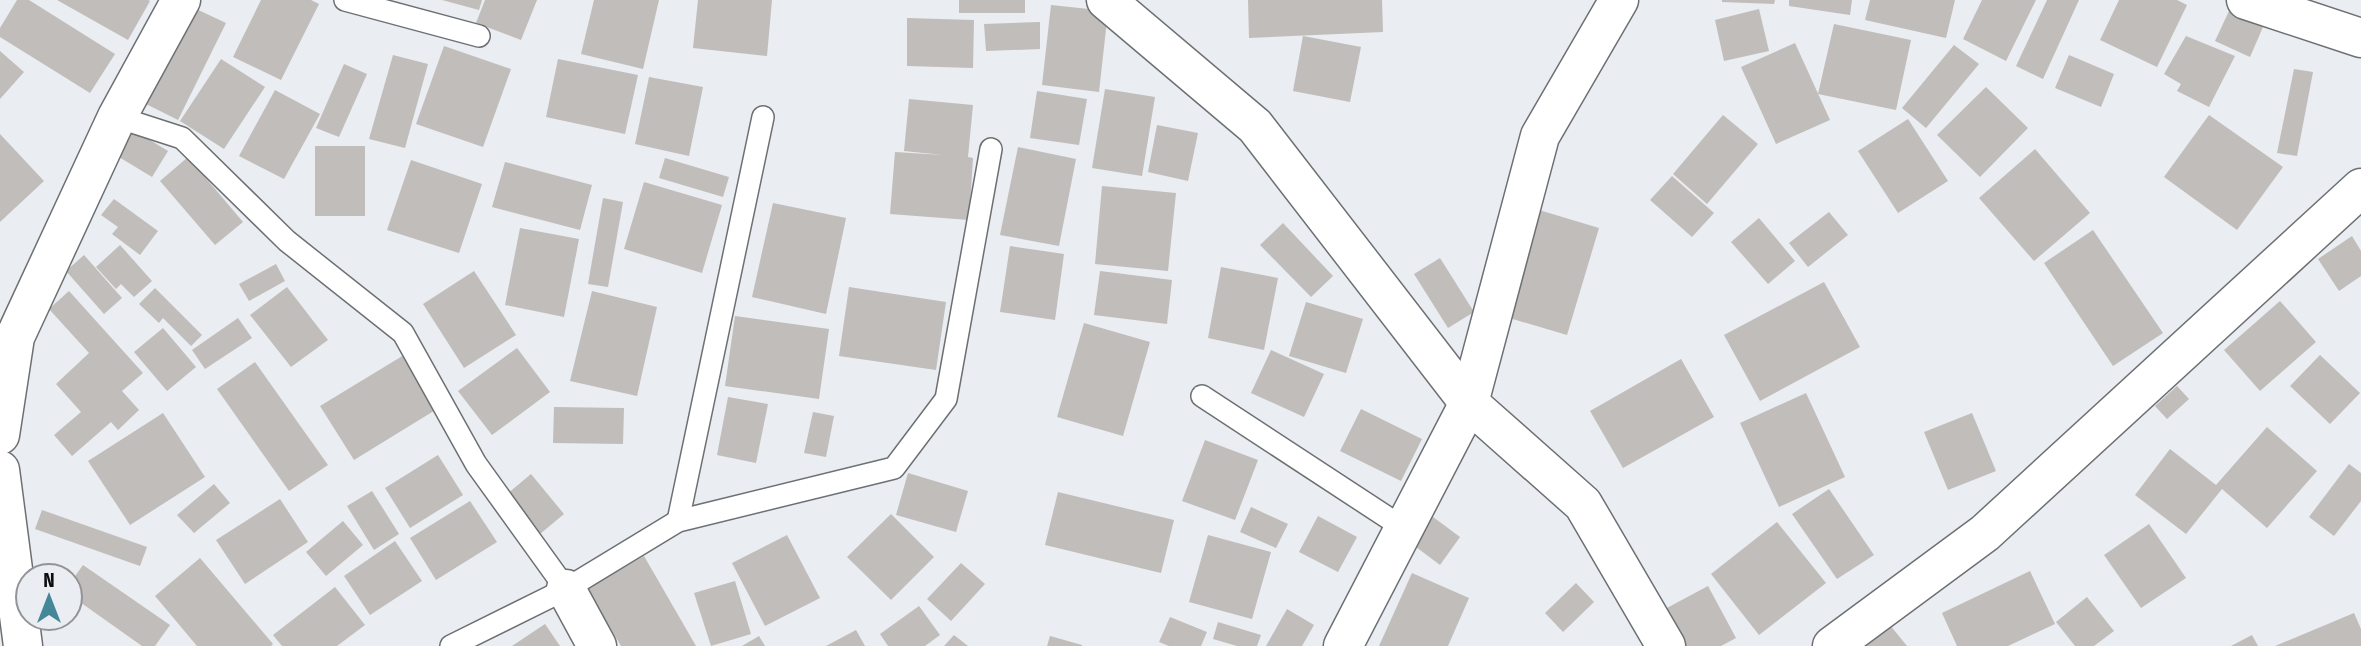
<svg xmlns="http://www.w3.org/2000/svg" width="2361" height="646" font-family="'Fira Sans Condensed',sans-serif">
<rect width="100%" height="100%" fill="#eaedf1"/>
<!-- building -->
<g fill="#c1bdba">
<polygon points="17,0 29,0 115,54 90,93 0,37 0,28"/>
<polygon points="57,0 148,0 150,1 128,40"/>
<polygon points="261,0 311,0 319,4 281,80 233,57"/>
<polygon points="442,0 482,0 479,10"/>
<polygon points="485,0 537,0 521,40 476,23"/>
<polygon points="594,0 659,0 643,69 581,54"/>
<polygon points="698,0 772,0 767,56 693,48"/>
<rect x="959" y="0" width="66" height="13"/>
<polygon points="1248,0 1382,0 1383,32 1249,38"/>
<polygon points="1722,0 1775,0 1774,4 1722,2"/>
<polygon points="1789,0 1852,0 1850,15 1789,6"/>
<polygon points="1870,0 1955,0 1946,38 1865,20"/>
<polygon points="1982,0 2036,0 2006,61 1963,39"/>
<polygon points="2047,0 2079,0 2043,79 2016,66"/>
<polygon points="2119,0 2177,0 2187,5 2157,67 2100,40"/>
<polygon points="1051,5 1108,11 1099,92 1042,85"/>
<polygon points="192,7 226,23 178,120 144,103"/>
<polygon points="1759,9 1769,51 1724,61 1715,20"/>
<polygon points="2229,11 2263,27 2250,57 2215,41"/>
<polygon points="907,18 974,20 973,68 907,66"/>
<polygon points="1040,22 1040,49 986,51 984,24"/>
<polygon points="1834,24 1911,40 1896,110 1818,94"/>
<polygon points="1303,36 1361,47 1350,102 1293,91"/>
<polygon points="2186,36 2235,56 2209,107 2177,91 2181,84 2164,74"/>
<polygon points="1795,43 1830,120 1776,144 1741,67"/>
<polygon points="1954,45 1979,64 1926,128 1902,108"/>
<polygon points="444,46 511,69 483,147 416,124"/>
<polygon points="0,51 24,72 0,99"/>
<polygon points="393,55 428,64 405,148 369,139"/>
<polygon points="2069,55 2114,74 2101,107 2055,88"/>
<polygon points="221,59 265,87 224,149 180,121"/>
<polygon points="558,59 638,75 625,134 546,117"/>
<polygon points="344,64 367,74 339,137 316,128"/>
<polygon points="2294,69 2313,72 2297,156 2277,153"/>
<polygon points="649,77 703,87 689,156 635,144"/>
<polygon points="1986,87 2028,128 1980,177 1937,135"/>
<polygon points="1105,89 1155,97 1142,176 1092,168"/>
<polygon points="275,90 320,114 284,179 239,156"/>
<polygon points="1037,91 1087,99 1079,145 1030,138"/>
<polygon points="909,99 973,105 968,157 973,158 969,220 890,214 895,152 943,155 904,151"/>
<polygon points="1723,115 1758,144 1707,204 1673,174"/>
<polygon points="2209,115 2283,167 2237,230 2164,177"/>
<polygon points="1908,119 1948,181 1898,213 1858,151"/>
<polygon points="1157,125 1198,133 1188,181 1148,172"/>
<polygon points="130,128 168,151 152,177 114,154"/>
<polygon points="0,134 44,181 0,222"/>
<rect x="315" y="146" width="50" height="70"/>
<polygon points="1018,147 1076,159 1059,246 1000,235"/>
<polygon points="2035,149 2090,213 2034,261 1979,198"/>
<polygon points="188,157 243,222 215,245 160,181"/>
<polygon points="665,158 729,177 723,197 659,178"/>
<polygon points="411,160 482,184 459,253 387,230"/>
<polygon points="505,162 592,185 580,230 492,207"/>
<polygon points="1672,176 1714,213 1692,237 1650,200"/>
<polygon points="644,182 722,205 702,273 624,249"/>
<polygon points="1102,186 1176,193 1168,271 1095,264"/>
<polygon points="603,198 623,202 608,287 588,284"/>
<polygon points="114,199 158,231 140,255 112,234 118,227 101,215"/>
<polygon points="773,203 846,218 826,314 752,297"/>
<polygon points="1539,210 1599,228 1567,335 1506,317"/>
<polygon points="1829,212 1848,235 1808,267 1789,243"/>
<polygon points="1759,218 1795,261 1768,284 1731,242"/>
<polygon points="1283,223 1333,276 1311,297 1260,245"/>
<polygon points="520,228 579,239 564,317 505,305"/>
<polygon points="2093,230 2163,333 2113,366 2044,263"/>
<polygon points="2352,236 2361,251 2361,276 2339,291 2318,259"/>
<polygon points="120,245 152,281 134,297 121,284 116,289 96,267"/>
<polygon points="1010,246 1064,254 1055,320 1000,312"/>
<polygon points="84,255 122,298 104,314 66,271"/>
<polygon points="1440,258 1474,312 1448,328 1414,274"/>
<polygon points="276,264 285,281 249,301 239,284"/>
<polygon points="1221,267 1278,278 1264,350 1208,338"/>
<polygon points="474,271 516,335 464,368 423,304"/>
<polygon points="1100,271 1172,280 1167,324 1094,315"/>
<polygon points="1824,282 1860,347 1760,401 1724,335"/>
<polygon points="287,287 328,340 291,367 250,315"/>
<polygon points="849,287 946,302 936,370 839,356"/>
<polygon points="155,288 202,335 191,346 163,318 159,323 139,304"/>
<polygon points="69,291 143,373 122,391 139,410 118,430 111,422 72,456 54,435 81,412 56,384 89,353 49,309"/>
<polygon points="592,291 657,307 637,396 570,381"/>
<polygon points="2280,301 2316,342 2260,391 2224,350"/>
<polygon points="1306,302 1363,319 1346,373 1289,356"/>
<polygon points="735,316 829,329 819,399 725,386"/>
<polygon points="238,318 252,338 205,369 192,350"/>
<polygon points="1084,323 1150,342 1123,436 1057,417"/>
<polygon points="163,328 196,367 167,391 134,352"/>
<polygon points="517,348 550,392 492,435 458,391"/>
<polygon points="1271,350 1324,374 1304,417 1251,393"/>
<polygon points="404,355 437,409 354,460 320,406"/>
<polygon points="2320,355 2360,393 2330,424 2290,386"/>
<polygon points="1681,359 1714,417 1623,468 1590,411"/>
<polygon points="255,362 328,465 289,491 217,389"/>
<polygon points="2177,386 2189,399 2167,419 2155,406"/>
<polygon points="1806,393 1845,477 1779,507 1740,423"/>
<polygon points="728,397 768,404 756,463 717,455"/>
<polygon points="554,407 624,408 623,444 553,443"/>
<polygon points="1361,409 1422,439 1401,481 1340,451"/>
<polygon points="813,412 834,416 826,457 804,453"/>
<polygon points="163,413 205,477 130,525 88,461"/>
<polygon points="1972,413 1996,471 1948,490 1924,432"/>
<polygon points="2267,427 2317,471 2267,528 2222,489 2186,534 2135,495 2170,449 2216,485"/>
<polygon points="1205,440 1258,460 1235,520 1182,501"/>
<polygon points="438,455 463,495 410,528 385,488"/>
<polygon points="2349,464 2361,473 2361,501 2334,536 2309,517"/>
<polygon points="908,473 968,491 956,532 896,515"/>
<polygon points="531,474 564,514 540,534 506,495"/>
<polygon points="214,484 230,503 194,533 177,515"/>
<polygon points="1829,489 1874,555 1837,579 1792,514"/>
<polygon points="372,491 399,534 374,550 347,506"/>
<polygon points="1058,492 1174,520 1161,573 1045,545"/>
<polygon points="280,499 308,542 245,584 216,540"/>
<polygon points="470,501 497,542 436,580 410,538"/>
<polygon points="1251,507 1288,524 1276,548 1240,532"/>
<polygon points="42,510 147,547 140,566 35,529"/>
<polygon points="1425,511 1460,537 1440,565 1404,538"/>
<polygon points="891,514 934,557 891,600 847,557"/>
<polygon points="1318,516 1357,537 1338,572 1299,552"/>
<polygon points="343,521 363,545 326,576 306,552"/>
<polygon points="1777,522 1826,583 1759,635 1711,574"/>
<polygon points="2149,524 2186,578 2141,608 2104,555"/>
<polygon points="787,535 820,598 765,626 732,563"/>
<polygon points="1208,535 1271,552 1252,619 1189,602"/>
<polygon points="395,541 422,581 370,615 344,576"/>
<polygon points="644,556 696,646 621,646 587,589"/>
<polygon points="200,558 273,644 271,646 197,646 155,596"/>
<polygon points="961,563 985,584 951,621 927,599"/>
<polygon points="83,565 170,625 155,646 142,646 70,595 70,583"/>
<polygon points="2030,571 2055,624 2008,646 1957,646 1942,613"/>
<polygon points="1412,573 1469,598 1448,646 1379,646"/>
<polygon points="735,581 751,634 711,646 694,593"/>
<polygon points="1576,583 1594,602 1563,632 1545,613"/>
<polygon points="1708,586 1736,638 1721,646 1685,646 1665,609"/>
<polygon points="335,587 365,625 337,646 282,646 273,635"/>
<polygon points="2087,597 2114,631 2094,646 2075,646 2056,622"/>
<polygon points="919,606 940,635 925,646 888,646 880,634"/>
<polygon points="1287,609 1314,625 1302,646 1266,646"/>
<polygon points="2354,613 2361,629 2361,646 2275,646"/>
<polygon points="1170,617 1207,632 1201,646 1169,646 1159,642"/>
<polygon points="1885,619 1907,646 1852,646"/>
<polygon points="1218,622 1261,635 1257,646 1237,646 1213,639"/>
<polygon points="545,624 560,646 512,646"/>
<polygon points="856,630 865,646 826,646"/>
<polygon points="954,635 968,646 944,646"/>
<polygon points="2252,635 2258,646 2231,646"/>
<polygon points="759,636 765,646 742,646"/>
<polygon points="1050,636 1082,645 1082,646 1047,646"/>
</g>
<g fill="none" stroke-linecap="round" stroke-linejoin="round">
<defs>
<g id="service">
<polyline points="345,0 479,36"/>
<polyline points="117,117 182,138 287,241 403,333 476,464 566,589"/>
<polyline points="1202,396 1405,529"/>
<polyline points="678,521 763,117"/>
<polyline points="451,646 566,589 678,521 894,468 946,399 991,149"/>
</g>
<g id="minor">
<polyline points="1106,0 1255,126 1469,403 1583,504 1666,646"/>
<polyline points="2246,0 2361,38"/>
<polyline points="0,435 15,337 117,117 181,0"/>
<polyline points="0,470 23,646"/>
<polyline points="566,589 597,646"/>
<polyline points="1343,646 1469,403 1540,136 1619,0"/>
<polyline points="1832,646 1985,533 2361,188"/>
</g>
</defs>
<!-- service casing -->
<use href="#service" stroke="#6d7073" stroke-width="24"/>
<!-- minor casing -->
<use href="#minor" stroke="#6d7073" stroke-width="41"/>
<!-- service -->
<use href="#service" stroke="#fff" stroke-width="21"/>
<!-- minor -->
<use href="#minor" stroke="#fff" stroke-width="38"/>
</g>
<!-- north arrow -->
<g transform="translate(49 597)"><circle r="33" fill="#eaedf1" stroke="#929497" stroke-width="2"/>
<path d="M0-5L12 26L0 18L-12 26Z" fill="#448797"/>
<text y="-10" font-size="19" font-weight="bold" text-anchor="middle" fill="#0d0e0f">N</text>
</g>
</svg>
